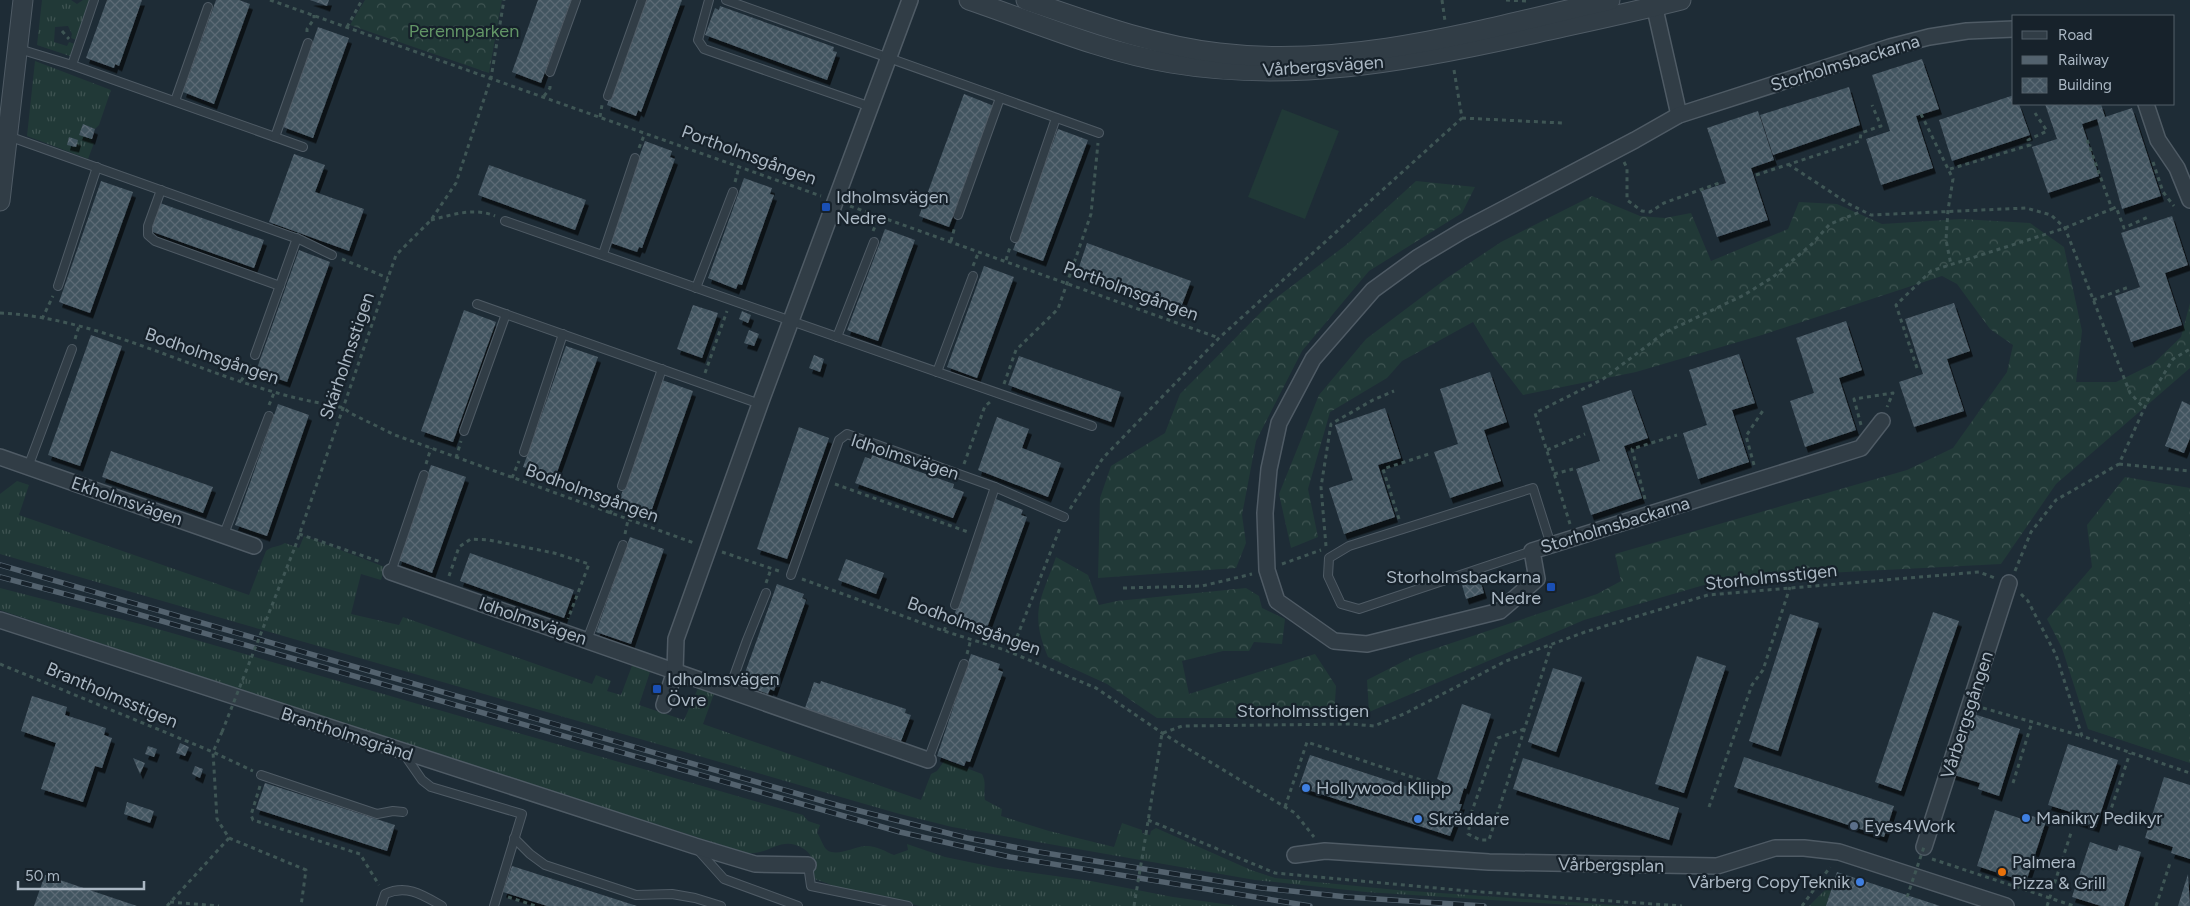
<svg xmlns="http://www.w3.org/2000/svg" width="2190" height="906" font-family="Figtree,sans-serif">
<defs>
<pattern id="grass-tufts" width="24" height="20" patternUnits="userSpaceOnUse" patternTransform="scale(1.25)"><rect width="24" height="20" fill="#213937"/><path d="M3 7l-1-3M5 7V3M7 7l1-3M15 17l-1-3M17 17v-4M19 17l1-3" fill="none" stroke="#3f5452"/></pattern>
<pattern id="forest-crowns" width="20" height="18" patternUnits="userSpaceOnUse" patternTransform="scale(1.25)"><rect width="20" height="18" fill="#213937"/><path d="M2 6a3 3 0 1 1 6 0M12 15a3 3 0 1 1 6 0" fill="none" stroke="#3f5452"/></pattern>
<pattern id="building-cross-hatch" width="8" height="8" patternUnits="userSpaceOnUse" patternTransform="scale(1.25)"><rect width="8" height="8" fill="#435460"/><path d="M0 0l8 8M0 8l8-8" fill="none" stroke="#5b6a75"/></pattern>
<filter id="shadow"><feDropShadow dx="3" dy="5.5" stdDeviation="0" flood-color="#0009"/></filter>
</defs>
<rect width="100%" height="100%" fill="#1e2c36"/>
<!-- grass -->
<g fill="url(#grass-tufts)">
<polygon points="42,0 71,0 77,4 83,0 90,0 76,40 71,38 72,34 68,26 55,27 54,42 67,46 69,42 75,44 70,56 37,45"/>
<polygon points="35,61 111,90 99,125 95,129 83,125 80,135 92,139 91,142 94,143 88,159 27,136"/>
<path d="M17 481 29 485 19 515 249 595 266 551C271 546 279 547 285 543L299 548 304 536 385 567 381 580 361 574 351 614 399 625 403 617 592 684 596 675 611 681 607 691 621 695 633 663 651 669 639 705 684 720 699 686 715 691 703 724 921 800 931 774 937 771 945 760 982 774C987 783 983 790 985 800L1002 809 1001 816 1049 831 1114 847 1122 823 1142 830V833L1150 835 1151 831 1156 828 1251 870 1275 878 1397 890 1629 906H1586L1366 892 1255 880 952 827 896 813 0 554V494Z"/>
<path d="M0 588 144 625 803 815 808 821 820 825 817 833C821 838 823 847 827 850 837 857 854 847 865 846 875 845 885 851 894 855L908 850 907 844 945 857 998 868 1091 881 1173 897 1238 906H920L837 887 809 877C812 865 815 856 804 849 781 834 769 856 747 853L484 770 0 610Z"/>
<polygon points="1834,881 1826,906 1809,906"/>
</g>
<!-- forest -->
<g fill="url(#forest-crowns)">
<polygon points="365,0 502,0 489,73 350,25"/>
<polygon points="1416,181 1475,187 1462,213 1369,271 1302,351 1256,441 1242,515 1246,543 1236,568 1098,578 1100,498 1111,466 1165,433 1180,394 1272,301 1346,245"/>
<polygon points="1592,196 1640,216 1665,218 1691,213 1711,261 1788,229 1799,202 1837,204 1882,224 1961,219 2030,223 2064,247 2082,331 2076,382 2116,382 2153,364 2181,337 2190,303 2190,368 2056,484 2001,564 1728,578 1584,620 1369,712 1367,680 1416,655 1597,594 1621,581 1615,554 1907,470 1953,448 2007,372 2013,345 1990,329 1957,284 1942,276 1762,335 1636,372 1523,395 1494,357 1473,322 1402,361 1387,378 1330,412 1308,489 1318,537 1291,548 1279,494 1319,395 1366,339 1447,278 1501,242"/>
<polygon points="2125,477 2190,488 2190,763 2088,729 2062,648 2047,619 2092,567 2087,525"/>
<path d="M1056 557 1088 575 1099 605 1117 601 1246 588 1259 596 1262 608 1285 619 1282 644 1254 642 1249 651H1223L1182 661 1189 694 1315 654 1336 686 1334 718H1157L1107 684 1048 657C1029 612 1041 600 1056 557Z"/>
</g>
<!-- pitch -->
<polygon fill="#213937" points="1282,109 1339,131 1305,219 1248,197"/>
<!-- building -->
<g fill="url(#building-cross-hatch)" filter="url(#shadow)">
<polygon points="107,0 142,0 119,66 115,64 114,68 86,58"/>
<polygon points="216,0 239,0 250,4 214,104 183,92"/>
<polygon points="310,0 329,0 327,6"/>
<polygon points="538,0 571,0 541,83 512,72"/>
<polygon points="645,0 682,0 641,112 638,110 636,116 607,105"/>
<polygon points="720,6 834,47 833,51 837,52 827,80 705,35 715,8 719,10"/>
<polygon points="318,27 349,38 313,138 283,127"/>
<polygon points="1922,59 1939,109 1916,116 1933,168 1881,185 1866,139 1890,131 1872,75"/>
<polygon points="1849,87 1860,125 1773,155 1760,115"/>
<polygon points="964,94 994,106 949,227 919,216"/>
<polygon points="2014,95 2014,104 2019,104 2030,135 1952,161 1939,120"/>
<polygon points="2045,104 2101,104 2105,117 2132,108 2161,196 2122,209 2097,119 2082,124 2099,176 2048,193 2032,147 2057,139"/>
<polygon points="1758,111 1774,160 1751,168 1768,220 1717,237 1701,191 1726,183 1707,128"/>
<polygon points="83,124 95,129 92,139 79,135"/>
<polygon points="1058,129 1088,140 1043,261 1013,250"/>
<polygon points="69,137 78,140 76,147 67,145"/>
<polygon points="645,141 672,151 670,157 675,159 642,248 639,247 637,252 608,242"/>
<polygon points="294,154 325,165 315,192 364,209 349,251 269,222"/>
<polygon points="489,165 586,200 575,230 478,195"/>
<polygon points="744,178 772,188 770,194 774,195 742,285 738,284 736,289 708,278"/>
<polygon points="101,181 133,192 90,313 59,302"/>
<polygon points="160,203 264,240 254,268 150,231"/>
<polygon points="2172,216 2188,265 2165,273 2182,325 2131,342 2115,296 2140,287 2121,233"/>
<polygon points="885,229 915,240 878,341 847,330"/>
<polygon points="1087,243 1191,281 1180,310 1077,273"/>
<polygon points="299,250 330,262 287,382 256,371"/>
<polygon points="984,266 1014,277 977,378 947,367"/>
<polygon points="1954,303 1970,351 1947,359 1964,411 1914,427 1899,382 1923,374 1905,319"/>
<polygon points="693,305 718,313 702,358 677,349"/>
<polygon points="464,310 496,322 453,442 421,431"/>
<polygon points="742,311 751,315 748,323 739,319"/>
<polygon points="1846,321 1862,370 1839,378 1856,430 1805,447 1790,401 1814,393 1796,338"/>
<polygon points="749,330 759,334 754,346 744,343"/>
<polygon points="91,335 122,346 80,466 48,455"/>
<polygon points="566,346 598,357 555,478 523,467"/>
<polygon points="1739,354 1755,403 1732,410 1749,462 1698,479 1683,433 1707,425 1689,370"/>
<polygon points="814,355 824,359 820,372 809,368"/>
<polygon points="1019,356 1121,392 1111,422 1008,385"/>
<polygon points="1490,372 1507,422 1484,430 1501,481 1450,498 1434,452 1458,444 1440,389"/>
<polygon points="662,380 693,391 651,512 619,501"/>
<polygon points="1631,390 1648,438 1624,446 1642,498 1591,515 1576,469 1600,461 1582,406"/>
<polygon points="2182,401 2190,405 2190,438 2184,453 2165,446"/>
<polygon points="278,404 309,415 267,536 235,525"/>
<polygon points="1385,408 1401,458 1378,465 1395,517 1344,534 1329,488 1353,480 1335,425"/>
<polygon points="997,417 1029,429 1022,448 1061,463 1048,497 978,470"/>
<polygon points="799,427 829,438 787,559 757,549"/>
<polygon points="111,451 213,487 203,513 102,477"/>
<polygon points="872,455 954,484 953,488 964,492 953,518 855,483 865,457 871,459"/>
<polygon points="431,465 466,477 432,573 398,560"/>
<polygon points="996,499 1023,510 1021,515 1027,517 987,628 983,626 981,632 952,621"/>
<polygon points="630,537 664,549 631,644 596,632"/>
<polygon points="470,553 574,590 564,618 460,581"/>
<polygon points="846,559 884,573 876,594 838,580"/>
<polygon points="1480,580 1484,593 1466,599 1462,585"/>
<polygon points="777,584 804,594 802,598 806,600 774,691 770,689 768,694 741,684"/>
<polygon points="1933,612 1959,621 1901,791 1875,782"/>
<polygon points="1790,614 1819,623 1778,751 1749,741"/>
<polygon points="971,654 1000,664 998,670 1003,672 970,762 966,761 964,766 937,756"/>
<polygon points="1697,656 1726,666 1684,793 1655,784"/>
<polygon points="1553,668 1582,677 1556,752 1528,742"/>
<polygon points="821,681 906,709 905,713 911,715 901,741 805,708 814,682 820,684"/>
<polygon points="32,696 67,707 65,715 106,728 104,735 112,738 102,768 95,766 83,802 41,789 56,743 21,731"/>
<polygon points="1462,704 1491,714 1466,789 1464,788 1459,804 1462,804 1450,836 1299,787 1310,755 1439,797 1444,782 1437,779"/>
<polygon points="1971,713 2020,729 1999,796 1978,789 1980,783 1951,774"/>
<polygon points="180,743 189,747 185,756 176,753"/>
<polygon points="2068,744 2118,760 2096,827 2075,820 2077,814 2048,805"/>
<polygon points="148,746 157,749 154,757 145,754"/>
<polygon points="1744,757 1894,806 1884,837 1734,787"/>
<polygon points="133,758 145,763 140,774"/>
<polygon points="1523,758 1679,808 1669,840 1513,789"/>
<polygon points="195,766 203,769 200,778 192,774"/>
<polygon points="2164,777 2190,785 2190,859 2171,853 2173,847 2145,838"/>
<polygon points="265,783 395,825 387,851 256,809"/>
<polygon points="127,802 154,811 150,823 124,814"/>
<polygon points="1995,810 2022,819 2024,813 2046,821 2026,882 1977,866"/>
<polygon points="2090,842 2117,851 2119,845 2141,852 2124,906 2101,906 2072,897"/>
<polygon points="512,866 637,906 547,906 503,892"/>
<polygon points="1837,872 1940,906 1826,906"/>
<polygon points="2188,874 2190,906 2178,906"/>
<polygon points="45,875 137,906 34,906"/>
</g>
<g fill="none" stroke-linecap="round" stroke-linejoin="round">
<defs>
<g id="service">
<polyline points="709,0 698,40 704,49 871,107"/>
<polyline points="726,0 1099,133"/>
<polyline points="19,49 72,65 303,147"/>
<polyline points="72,65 94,0"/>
<polyline points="550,72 576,0"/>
<polyline points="608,96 642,0"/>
<polyline points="175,101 208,7"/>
<polyline points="8,136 301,240 332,255"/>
<polyline points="275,137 308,43"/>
<polyline points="161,190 148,226 148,235 155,241 280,286"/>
<polyline points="958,215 1000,98"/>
<polyline points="505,221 1092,426"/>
<polyline points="1015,238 1056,118"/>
<polyline points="603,254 635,158"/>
<polyline points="58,286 97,167"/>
<polyline points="696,288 733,192"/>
<polyline points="477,304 760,404"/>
<polyline points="837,337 874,242"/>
<polyline points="255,355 297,238"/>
<polyline points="937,372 973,276"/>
<polyline points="464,431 506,314"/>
<polyline points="524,452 563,334"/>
<polyline points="28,467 72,349"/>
<polyline points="622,486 662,369"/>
<polyline points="224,534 269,416"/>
<polyline points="1532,551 1359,609 1341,604 1328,576 1329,558 1349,546 1533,488 1551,545"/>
<polyline points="391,572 424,475"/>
<polyline points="791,575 839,440 847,434 995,487 1064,517"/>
<polyline points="955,605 995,487"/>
<polyline points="587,640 623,545"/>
<polyline points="729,690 747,640 766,593"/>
<polyline points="404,754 422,780 431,787 522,814 494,906"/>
<polyline points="928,760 964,664"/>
<polyline points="261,775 377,814 393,811 403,812"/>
<polyline points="514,838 530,854 545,865 636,895 672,894 695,898 721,906"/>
<polyline points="698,850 724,879 798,906"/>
<polyline points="808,865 811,886 908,906"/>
<path d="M381 906 385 894C407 884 423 895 442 906"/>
</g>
<g id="minor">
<polyline points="1653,0 1679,115"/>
<polyline points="2146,104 2158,140 2177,168 2190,200"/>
<polyline points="1882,421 1861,448 1532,551 1537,579 1500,611 1367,644 1334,641 1277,601 1267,570 1265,513 1269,469 1279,423 1313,359 1373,290 1417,258 1462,231 1635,140 1679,115 1890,47 1929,37 1967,31 2014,29"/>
<polyline points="0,457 254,546"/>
<polyline points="391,572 928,760"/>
<polyline points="0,620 695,846 755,864 808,865"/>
<polyline points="664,705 675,671 676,639 760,404 910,0"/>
<polyline points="1924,847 2009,583"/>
<polyline points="1295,855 1325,851 1489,862 1717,866 1775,848 1804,848 1839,852 2006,906"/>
</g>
<g id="tertiary">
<path d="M969 0C1034 22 1103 52 1171 63 1290 83 1406 62 1523 36 1576 24 1629 13 1681 0"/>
<path d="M1026 0C1090 22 1152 45 1219 53 1351 69 1483 29 1610 0"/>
<polyline points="0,201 23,0"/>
</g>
</defs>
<!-- service casing -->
<use href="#service" stroke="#4f5b65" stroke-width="10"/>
<!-- minor casing -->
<use href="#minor" stroke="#4f5b65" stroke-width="18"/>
<!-- tertiary casing -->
<use href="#tertiary" stroke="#4f5b65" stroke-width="21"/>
<!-- path -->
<g stroke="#3f5655" stroke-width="3" stroke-dasharray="4 4" stroke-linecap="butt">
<polyline points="270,0 821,196"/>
<polyline points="1442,0 1445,21"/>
<polyline points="1506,0 1526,1"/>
<polyline points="347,27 362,0"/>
<polyline points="62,31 69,39"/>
<polyline points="307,32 307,29 314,19 314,15"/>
<polyline points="544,96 550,88 550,83"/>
<polyline points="1921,114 1953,179 1948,210 1946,240 1951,265"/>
<polyline points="600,117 602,105"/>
<polyline points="1462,118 1562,123"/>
<polyline points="639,148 645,133"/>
<polyline points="1624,162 1627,168 1627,200 1642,211 1650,212 1664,203 1719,183"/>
<polyline points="2153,162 2163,192 2174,206"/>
<polyline points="1788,164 1849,204 1871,215 2026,208 2051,215 2065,228 2130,393 2144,408"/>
<polyline points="1950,169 2030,145 2028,140 2047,131 2035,113"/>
<polyline points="1756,175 1860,141 1861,133 1881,126 1872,105"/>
<polyline points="735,182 739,167"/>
<polyline points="850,206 1219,338"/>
<polyline points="2112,209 2116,207 2124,228 2148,217"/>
<path d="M431 220C452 215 474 207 495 216"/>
<polyline points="873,231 880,215"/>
<polyline points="951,241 955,226"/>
<polyline points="342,259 388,278"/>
<polyline points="1006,260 1010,247"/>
<polyline points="973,266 979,251"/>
<polyline points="2093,300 2129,287"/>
<path d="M0 313C93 317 185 367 274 392 296 399 321 403 344 408L350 413 395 435 694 543"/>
<polyline points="42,319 53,296"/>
<polyline points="75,339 79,326"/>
<polyline points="1917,368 1896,305 1931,271 2065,228 2112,209 2086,137"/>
<polyline points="705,373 727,311"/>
<polyline points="241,381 251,365"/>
<polyline points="1004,384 1016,350 1058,309 1091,214 1098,143"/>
<polyline points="269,405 274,393"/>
<polyline points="1861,425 1854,399 1893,393 1887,407"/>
<polyline points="1547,450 1585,434"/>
<polyline points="456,458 461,441"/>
<polyline points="426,464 431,448"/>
<polyline points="964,464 985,406 990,402"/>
<polyline points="2119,464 2190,471"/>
<polyline points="1754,465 1746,436 1764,409"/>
<polyline points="1554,474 1573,469"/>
<polyline points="512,478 519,461"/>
<polyline points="835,484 968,532"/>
<polyline points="1645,499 1632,449 1677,435"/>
<polyline points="1070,509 1103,458 1219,338 1462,118 1454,70"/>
<polyline points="610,514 618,495"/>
<polyline points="1399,519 1383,469 1429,454"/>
<polyline points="1570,524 1535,413 1603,379 1664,333 1744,295 1773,277 1812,244 1830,224 1862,211"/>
<polyline points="299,534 381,562"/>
<polyline points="625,534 628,520"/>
<polyline points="1326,546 1321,487 1331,424 1373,400 1394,391"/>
<polyline points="295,547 396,255 431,220 456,183 491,78 504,0"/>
<polyline points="722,552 782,572"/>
<polyline points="1282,564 1321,550"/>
<polyline points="2015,571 2031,532 2056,500 2119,464 2148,400 2173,359 2190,349"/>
<polyline points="449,576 459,547 471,539 489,540 554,553 589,564 568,619"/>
<polyline points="802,579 944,631 1005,650 1096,688 1162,733 1295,813 1314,837"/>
<polyline points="766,583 771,569"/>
<polyline points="1123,588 1202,586 1252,574"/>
<polyline points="2021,594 2028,601 2056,655 2082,736 2190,773"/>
<polyline points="944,631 951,614"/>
<polyline points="1011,652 1060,528"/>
<polyline points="967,654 971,639"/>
<polyline points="0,664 213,752 253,771"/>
<polyline points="1983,708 2082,736"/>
<polyline points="1524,729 1498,738 1472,811 1468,834 1480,840 1489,840 1551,646"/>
<polyline points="1163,733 1182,726 1352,724 1374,726 1404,714 1506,661 1585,632 1708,595 1979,572 1995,578"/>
<polyline points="2013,783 2032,722"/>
<polyline points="260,786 251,815 253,820 360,854 379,885"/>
<polyline points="1285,807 1307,742 1433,784"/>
<polyline points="1709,807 1752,685 1763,670 1790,587"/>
<polyline points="2109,815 2130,753"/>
<polyline points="1148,820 1275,873 1468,891 1682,906"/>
<polyline points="1146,834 1162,733"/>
<polyline points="229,838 306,870 301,906"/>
<polyline points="1932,859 2074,906"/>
<polyline points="508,897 536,906"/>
<polyline points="170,902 219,906"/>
<polyline points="167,906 229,838 217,819 213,752 222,732"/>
<polyline points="1802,906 1830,867"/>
<polyline points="2047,906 2072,830"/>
<polyline points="2156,906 2170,863"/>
</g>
<!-- service -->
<use href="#service" stroke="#313d46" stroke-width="8"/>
<!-- minor -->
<use href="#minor" stroke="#313d46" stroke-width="15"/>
<!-- tertiary -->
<use href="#tertiary" stroke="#313d46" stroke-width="19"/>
<defs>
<g id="rail">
<polyline points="0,565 840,806 967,838 1039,852 1262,888 1347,897 1484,906"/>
<polyline points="0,577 95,602 900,832 1010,857 1310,906"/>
</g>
</defs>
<!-- rail casing -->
<use href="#rail" stroke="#53626e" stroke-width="5.5"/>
<!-- rail -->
<use href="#rail" stroke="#17222b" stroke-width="4" stroke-dasharray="11" stroke-linecap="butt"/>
<!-- path-bridge -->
<g stroke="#3f5655" stroke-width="3" stroke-dasharray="4 4" stroke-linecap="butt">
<polyline points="222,732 295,547"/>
<polyline points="1907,897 1924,847"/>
<polyline points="1134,906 1146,834"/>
</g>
</g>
<!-- markers -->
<g fill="#1a4fb4" stroke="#17222b" stroke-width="2">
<rect x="821" y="202" width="10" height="10" rx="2.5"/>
<rect x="1546" y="582" width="10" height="10" rx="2.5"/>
<rect x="652" y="684" width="10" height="10" rx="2.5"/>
</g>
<g fill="#3f7fe0" stroke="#17222b" stroke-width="2">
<circle cx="1306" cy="788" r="5"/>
<circle cx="2026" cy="818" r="5"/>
<circle cx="1418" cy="819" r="5"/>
<circle cx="1860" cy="882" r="5"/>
</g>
<circle fill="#5c6f8a" stroke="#17222b" stroke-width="2" cx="1854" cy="826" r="5"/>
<circle fill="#e8710a" stroke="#17222b" stroke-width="2" cx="2002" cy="872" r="5"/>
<g text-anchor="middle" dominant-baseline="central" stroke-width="4.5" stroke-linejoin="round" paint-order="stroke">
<!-- park labels -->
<g font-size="18" fill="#629566" stroke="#17222b">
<text x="464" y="31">Perennparken</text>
</g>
<!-- street labels -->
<g font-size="18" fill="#abb8c4" stroke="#17222b">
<text transform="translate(1845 63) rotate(-17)">Storholmsbackarna</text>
<text transform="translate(1323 66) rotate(-4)">Vårbergsvägen</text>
<text transform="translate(749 155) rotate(20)">Portholmsgången</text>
<text transform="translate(1131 291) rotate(20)">Portholmsgången</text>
<text transform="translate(212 356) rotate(19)">Bodholmsgången</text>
<text transform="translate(347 356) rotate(-71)">Skärholmsstigen</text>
<text transform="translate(905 457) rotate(18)">Idholmsvägen</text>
<text transform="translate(592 493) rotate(20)">Bodholmsgången</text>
<text transform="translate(127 501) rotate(19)">Ekholmsvägen</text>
<text transform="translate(1615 525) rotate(-17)">Storholmsbackarna</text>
<text transform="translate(1771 577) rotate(-6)">Storholmsstigen</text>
<text transform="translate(533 621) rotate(19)">Idholmsvägen</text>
<text transform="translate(974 626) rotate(20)">Bodholmsgången</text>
<text transform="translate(112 695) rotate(23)">Brantholmsstigen</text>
<text x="1303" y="711">Storholmsstigen</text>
<text transform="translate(1967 715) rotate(-72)">Vårbergsgången</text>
<text transform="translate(347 734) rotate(18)">Brantholmsgränd</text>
<text transform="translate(1611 865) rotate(1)">Vårbergsplan</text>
</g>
<!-- poi labels -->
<g font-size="18" fill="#abb8c4" stroke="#17222b" text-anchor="start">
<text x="836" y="197">Idholmsvägen<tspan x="836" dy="21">Nedre</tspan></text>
<text x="1541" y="577" text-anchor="end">Storholmsbackarna<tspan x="1541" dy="21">Nedre</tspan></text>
<text x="667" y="679">Idholmsvägen<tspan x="667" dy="21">Övre</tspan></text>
<text x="1316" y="788">Hollywood Kllipp</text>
<text x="2036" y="818">Manikry Pedikyr</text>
<text x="1428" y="819">Skräddare</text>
<text x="1864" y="826">Eyes4Work</text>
<text x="2012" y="862">Palmera<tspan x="2012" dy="21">Pizza &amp; Grill</tspan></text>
<text x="1850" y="882" text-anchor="end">Vårberg CopyTeknik</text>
</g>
</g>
<!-- legend -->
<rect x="2012" y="15" width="162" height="90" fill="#17222b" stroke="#525e68"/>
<rect x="2022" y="31" width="25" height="8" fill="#313d46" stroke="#525e68"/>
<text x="2058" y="40" font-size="15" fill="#abb8c4">Road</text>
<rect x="2022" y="56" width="25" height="8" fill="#53626e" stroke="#525e68"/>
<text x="2058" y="65" font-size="15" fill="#abb8c4">Railway</text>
<rect x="2022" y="78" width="25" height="15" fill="url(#building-cross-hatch)" stroke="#525e68"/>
<text x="2058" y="90" font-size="15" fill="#abb8c4">Building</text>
<!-- scale -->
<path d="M18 881v8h126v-8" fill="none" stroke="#abb8c4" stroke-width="2.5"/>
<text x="25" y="881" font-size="15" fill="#abb8c4" stroke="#17222b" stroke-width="4" paint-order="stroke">50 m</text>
</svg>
